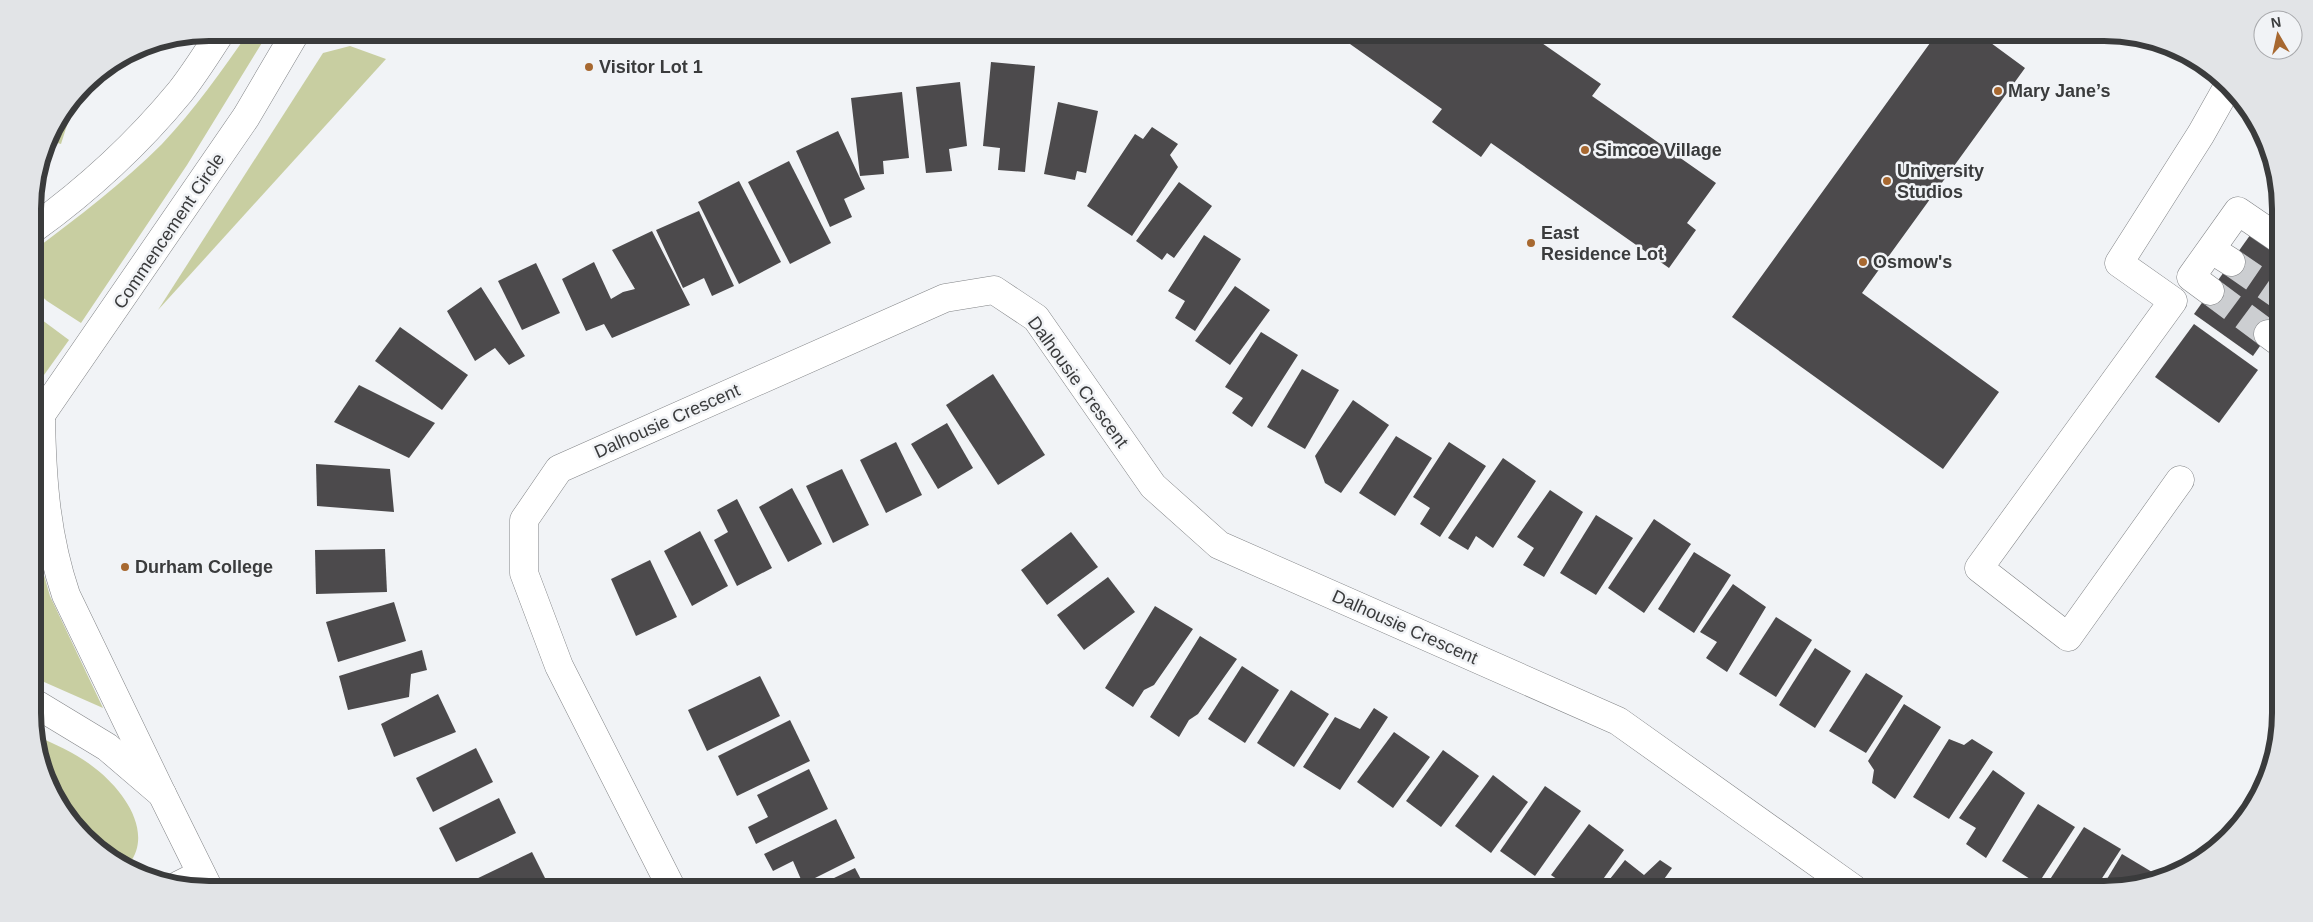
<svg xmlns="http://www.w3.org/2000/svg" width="2313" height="922" font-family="Arial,sans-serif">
<rect width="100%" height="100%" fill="#f1f3f6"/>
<!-- green -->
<g fill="#c8cea1">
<path d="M248 33H268L187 165 81 323 47 301 33 288V251C77 218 123 183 162 144 194 110 222 71 248 33Z"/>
<polygon points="350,46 386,59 158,310 323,53"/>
<polygon points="76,97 61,144 48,140 51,131"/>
<polygon points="34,314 69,340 34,389"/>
<polygon points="35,544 50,596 103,708 35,678"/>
<path d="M36 736C57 745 78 754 96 769 123 790 154 832 129 864L76 829 36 747Z"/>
</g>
<!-- building -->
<g fill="#4c4a4c">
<polygon points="1333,32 1526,32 1601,84 1592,96 1716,183 1687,223 1696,230 1669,268 1491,143 1481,157 1432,122 1442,109"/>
<polygon points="1938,32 1976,32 2025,68 1862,293 1999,392 1943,469 1732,317"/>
<polygon points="991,62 1035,66 1025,172 998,170 1000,148 983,146"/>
<polygon points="960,82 967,146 949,149 952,171 926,173 916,87"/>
<polygon points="902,92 909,158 883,161 884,174 860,176 851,98"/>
<polygon points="1058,102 1098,111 1086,173 1077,171 1075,180 1044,174"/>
<polygon points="1152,127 1178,144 1170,155 1178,167 1132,236 1087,206 1135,134 1143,139"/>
<polygon points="838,131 865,189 844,199 852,217 830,227 796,151"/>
<polygon points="789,161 831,243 790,264 748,182"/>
<polygon points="739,181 781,262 739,284 698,202"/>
<polygon points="1179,182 1212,206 1174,258 1167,253 1162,260 1136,241"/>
<polygon points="699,211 734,286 712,296 704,278 683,288 656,230"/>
<polygon points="652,231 690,305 612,338 604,324 586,331 562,279 594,262 611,299 623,292 635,289 612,250"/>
<polygon points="2253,231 2279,249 2279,319 2253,356 2194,314"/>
<polygon points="1204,235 1241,259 1195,331 1175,318 1185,301 1168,291"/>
<polygon points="536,263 560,313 522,330 498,281"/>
<polygon points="1235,286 1270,310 1230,365 1195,341"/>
<polygon points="481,287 525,356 509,365 495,348 475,361 447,311"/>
<polygon points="2194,324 2258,370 2219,423 2155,377"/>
<polygon points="400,327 468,375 442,410 375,361"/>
<polygon points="1261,332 1298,355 1252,427 1232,413 1243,398 1225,387"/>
<polygon points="1302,369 1339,390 1305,449 1267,427"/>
<polygon points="993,374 1045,455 998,485 946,405"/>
<polygon points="359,385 435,423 409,458 334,422"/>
<polygon points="1353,400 1389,425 1341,493 1325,483 1315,456"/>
<polygon points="947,423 973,468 938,489 911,444"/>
<polygon points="1396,436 1432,458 1395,516 1359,493"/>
<polygon points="896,442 922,495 886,513 860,460"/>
<polygon points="1449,442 1486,466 1440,537 1420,524 1430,508 1413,497"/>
<polygon points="1503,458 1536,481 1493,548 1476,536 1468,550 1448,538"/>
<polygon points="316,464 390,469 394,512 317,506"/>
<polygon points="842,469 869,525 833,543 806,486"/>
<polygon points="792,488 822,544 788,562 759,507"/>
<polygon points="1550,490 1583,512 1544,577 1523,565 1534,548 1517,537"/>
<polygon points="737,499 772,568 737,586 714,540 728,532 717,510"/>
<polygon points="1596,515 1633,538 1596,595 1560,573"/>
<polygon points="1654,519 1691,544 1644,613 1608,588"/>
<polygon points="700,531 728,586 692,606 664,551"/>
<polygon points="1071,532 1098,567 1047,605 1021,570"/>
<polygon points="385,549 387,592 316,594 315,550"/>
<polygon points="1694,552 1731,575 1694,633 1658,609"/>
<polygon points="650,560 677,617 636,636 611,579"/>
<polygon points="1108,577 1135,612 1084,650 1057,615"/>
<polygon points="1733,584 1766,607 1727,672 1706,658 1717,642 1700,632"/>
<polygon points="394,602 406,641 338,662 326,622"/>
<polygon points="1155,606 1193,629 1154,685 1144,690 1133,707 1105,688"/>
<polygon points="1776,617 1812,640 1776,697 1739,674"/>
<polygon points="1200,636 1237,659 1198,714 1189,720 1179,737 1150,717"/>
<polygon points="1815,648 1851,671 1815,728 1779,705"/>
<polygon points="422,650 427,670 411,674 409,697 348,710 339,676"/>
<polygon points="1242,666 1279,690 1245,743 1208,719"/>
<polygon points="1866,673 1903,696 1866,753 1829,731"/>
<polygon points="760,676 780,716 707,751 688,710"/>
<polygon points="1291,690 1329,714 1294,767 1257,743"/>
<polygon points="438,694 456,732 394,757 381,724"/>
<polygon points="1904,704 1941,727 1895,799 1872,783 1874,770 1868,761"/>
<polygon points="1374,708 1388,717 1340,790 1303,767 1335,717 1360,729"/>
<polygon points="790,720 810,761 737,796 718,756"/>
<polygon points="1394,732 1430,757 1393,808 1357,782"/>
<polygon points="1949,739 1964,745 1972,739 1993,752 1949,819 1913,797"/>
<polygon points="476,748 493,782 433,812 416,778"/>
<polygon points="1443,750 1479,776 1441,827 1406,801"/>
<polygon points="809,769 828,809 756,844 748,827 768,817 757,795"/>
<polygon points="1993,770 2025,793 1986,858 1966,844 1976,828 1959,818"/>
<polygon points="1493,775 1528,802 1491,853 1455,826"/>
<polygon points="1545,786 1581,811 1535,876 1500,851"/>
<polygon points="499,798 516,833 456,862 439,828"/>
<polygon points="2038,804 2075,827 2038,884 2002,861"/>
<polygon points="836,819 855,858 803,884 793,861 773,871 764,854"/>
<polygon points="1589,824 1624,850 1596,889 1571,889 1551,875"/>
<polygon points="2084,827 2121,849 2095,889 2055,889 2047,884"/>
<polygon points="532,852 549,886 542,889 476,889 472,881"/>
<polygon points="2122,854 2162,878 2161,880 2115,889 2101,889"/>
<polygon points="1625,860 1644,875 1660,860 1672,868 1657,889 1602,889"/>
<polygon points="855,868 866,889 811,889"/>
</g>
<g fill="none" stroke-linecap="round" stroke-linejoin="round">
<!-- minor-tunnel -->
<g stroke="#ccced1" stroke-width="28" stroke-dasharray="28 14" stroke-linecap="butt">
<polyline points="2231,262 2279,295"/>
<polyline points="2210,291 2268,334"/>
</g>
<defs>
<g id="minor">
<path d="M33 229C87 190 138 143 180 92 195 73 208 52 221 32"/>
<polyline points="2212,250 2231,262"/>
<polyline points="2210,291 2191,277 2238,211 2279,239"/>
<polyline points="2268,334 2279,342"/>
<path d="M41 417C42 479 46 536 66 595L162 794"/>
<polyline points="34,425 246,117 296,32"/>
<polyline points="2180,480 2068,637 1979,568 2173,301 2119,263 2201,134 2228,86"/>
<polyline points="36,704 107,747 162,794 209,889"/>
<polyline points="179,885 201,874"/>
<polyline points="672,889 559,666 524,573 524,520 559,469 945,298 994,290 1036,318 1153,486 1219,545 1618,721 1854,889"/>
</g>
</defs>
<!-- minor casing -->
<use href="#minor" stroke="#818386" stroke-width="29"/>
<!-- minor -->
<use href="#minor" stroke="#fff" stroke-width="28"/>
</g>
<!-- markers -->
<g fill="#a76830" stroke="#f1f3f6" stroke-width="2">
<circle cx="589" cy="67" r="5"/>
<circle cx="1998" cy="91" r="5"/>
<circle cx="1585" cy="150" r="5"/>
<circle cx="1887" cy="181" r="5"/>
<circle cx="1531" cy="243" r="5"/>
<circle cx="1863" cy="262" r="5"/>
<circle cx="125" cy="567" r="5"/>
</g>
<g text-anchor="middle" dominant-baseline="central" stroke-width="5" stroke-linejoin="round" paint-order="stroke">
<!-- poi labels -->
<g font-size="18" font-weight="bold" fill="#3a3b3c" stroke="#f1f3f6" text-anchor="start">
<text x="599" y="67">Visitor Lot 1</text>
<text x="2008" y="91">Mary Jane’s</text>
<text x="1595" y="150">Simcoe Village</text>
<text x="1897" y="171">University<tspan x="1897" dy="21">Studios</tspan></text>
<text x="1541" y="233">East<tspan x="1541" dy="21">Residence Lot</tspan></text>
<text x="1873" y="262">Osmow's</text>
<text x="135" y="567">Durham College</text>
</g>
<!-- street labels -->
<g font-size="18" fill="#3a3b3c" stroke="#f1f3f6">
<text transform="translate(169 231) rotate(-56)">Commencement Circle</text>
<text transform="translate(1078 382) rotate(54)">Dalhousie Crescent</text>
<text transform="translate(667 421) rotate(-24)">Dalhousie Crescent</text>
<text transform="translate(1405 627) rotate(24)">Dalhousie Crescent</text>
</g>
</g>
<!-- crop -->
<path d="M0 0H2313V922H0ZM209 41H2104A168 168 0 0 1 2272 209V713A168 168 0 0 1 2104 881H209A168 168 0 0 1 41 713V209A168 168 0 0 1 209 41Z" fill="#e2e4e7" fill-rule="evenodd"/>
<path fill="none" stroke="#3a3b3c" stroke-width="6" d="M209 41H2104A168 168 0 0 1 2272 209V713A168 168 0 0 1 2104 881H209A168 168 0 0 1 41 713V209A168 168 0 0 1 209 41Z"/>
<!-- north arrow -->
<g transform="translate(2278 35) rotate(351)"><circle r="24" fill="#f1f3f6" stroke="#a8a9ac"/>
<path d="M0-4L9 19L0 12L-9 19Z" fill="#a76830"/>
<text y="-8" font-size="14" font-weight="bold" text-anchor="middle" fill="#3a3b3c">N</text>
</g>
</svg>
